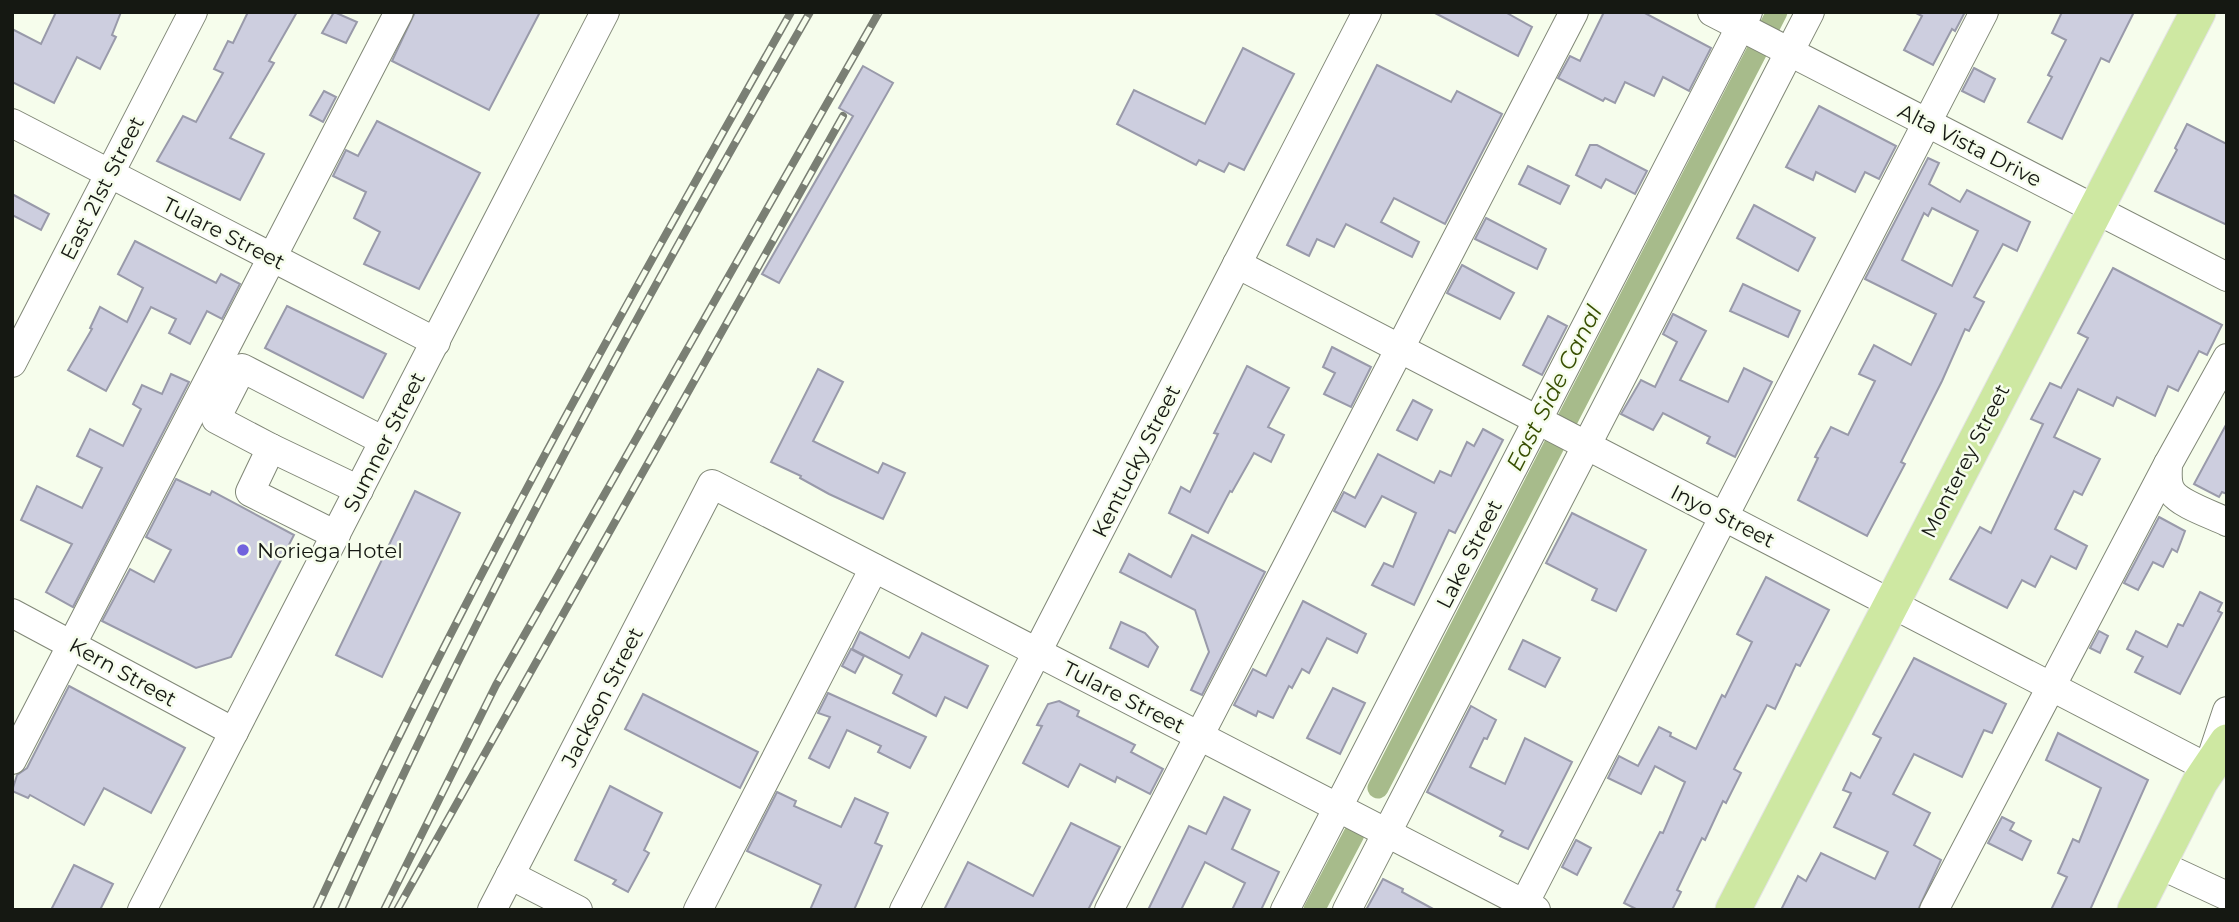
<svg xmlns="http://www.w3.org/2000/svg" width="2239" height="922" font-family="Montserrat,sans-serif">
<rect width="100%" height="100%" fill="#f6fdec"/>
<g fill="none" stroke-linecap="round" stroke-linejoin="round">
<!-- canal -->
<g stroke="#a7bb8b" stroke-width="21">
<polyline points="1378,788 1777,12"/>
<polyline points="1314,910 1354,834"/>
</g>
</g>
<!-- building -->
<g fill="#cdcedf" stroke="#999aaa" stroke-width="2" fill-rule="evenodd">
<polygon points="56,12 121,12 112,35 116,37 100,69 77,57 54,103 12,82 12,29 41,44"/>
<polygon points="248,12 297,12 269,61 274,63 230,138 264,154 240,200 157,161 183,116 196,122 223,73 214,69 228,41 233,43"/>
<polygon points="334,12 357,22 346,43 322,33"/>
<polygon points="415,12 540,12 489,110 392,61"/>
<polygon points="1433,12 1505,12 1532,27 1518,56"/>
<polygon points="1604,12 1643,12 1711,48 1689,91 1663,77 1654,96 1625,82 1615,103 1605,98 1603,101 1558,78 1570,56 1580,61"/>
<polygon points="1914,12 1965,12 1955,31 1952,29 1933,65 1904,50 1922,16"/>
<polygon points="2062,12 2134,12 2109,62 2101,58 2062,139 2028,122 2052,77 2048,75 2066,40 2052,33"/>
<polygon points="1243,48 1294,74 1244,170 1229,163 1224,172 1199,160 1196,165 1117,124 1134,90 1205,124"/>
<polygon points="1377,65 1451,102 1457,91 1502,114 1445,224 1394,198 1381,222 1419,242 1412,257 1346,224 1334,247 1317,239 1309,256 1287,245"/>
<polygon points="863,66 893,83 779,283 762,274 853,116 839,108"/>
<polygon points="1974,68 1995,79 1984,102 1962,91"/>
<polygon points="324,91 336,97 323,122 310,115"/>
<polygon points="1819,106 1896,146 1879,179 1865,172 1855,192 1816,172 1813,180 1786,167"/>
<polygon points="377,121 480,173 419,289 364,264 380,232 354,218 366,192 333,176 346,150 358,156"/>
<polygon points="2187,124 2227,144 2227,225 2155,191 2177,150 2175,148"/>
<polygon points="1590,145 1597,145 1647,171 1635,194 1606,179 1601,188 1576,175"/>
<path d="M1928 158 1939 163 1929 184 1960 202 1967 190 2030 222 2017 251 2003 244 1974 297 1984 302 1969 331 1965 329 1942 381 1901 462 1905 464 1867 536 1798 500 1818 458 1815 457 1831 427 1848 435 1875 381 1859 374 1874 345 1911 365 1936 314 1865 279ZM1932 208 1978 231 1952 286 1902 260 1924 213 1928 216Z"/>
<polygon points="1528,166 1569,186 1560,204 1519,184"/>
<polygon points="12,194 49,214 41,230 12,215"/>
<polygon points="1754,205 1815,238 1798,271 1737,238"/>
<polygon points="1486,218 1546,249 1537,269 1475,239"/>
<polygon points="135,241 216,283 221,274 240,284 222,319 207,311 190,344 169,333 176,319 151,307 106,391 68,370 92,329 90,328 100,307 127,322 143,288 118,274"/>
<polygon points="1462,265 1514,293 1500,319 1447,293"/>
<polygon points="2113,268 2222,325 2207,355 2199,351 2178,391 2168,386 2155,416 2117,397 2113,406 2078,389 2054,437 2100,459 2082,495 2074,491 2055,529 2087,546 2076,569 2051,556 2035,587 2022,580 2007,608 1950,579 1980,527 1991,533 2043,424 2031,419 2050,383 2061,388 2088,338 2078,333"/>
<polygon points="1743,284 1800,311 1788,337 1730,311"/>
<polygon points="287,306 386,354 363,398 265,348"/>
<polygon points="1673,314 1706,331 1680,380 1728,402 1744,368 1772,382 1735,457 1707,443 1710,437 1663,413 1653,430 1621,414 1641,380 1655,387 1677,342 1663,334"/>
<polygon points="1548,316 1567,326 1542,375 1523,365"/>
<polygon points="1332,347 1371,367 1351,407 1324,394 1335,373 1323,367"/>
<polygon points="1247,366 1289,388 1268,427 1284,435 1271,462 1254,453 1232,492 1230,491 1208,533 1169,513 1181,487 1190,492 1218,434 1214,433"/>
<polygon points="818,369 843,382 813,441 878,473 883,463 905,473 883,519 829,494 800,478 801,476 771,462"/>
<polygon points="171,374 189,382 73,607 46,592 72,544 21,520 37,486 82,508 102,468 77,456 90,429 123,446 141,409 133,404 142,385 162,394"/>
<polygon points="1413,400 1432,410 1417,440 1397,430"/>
<polygon points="2227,423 2227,494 2222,492 2219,497 2194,484"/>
<polygon points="1483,429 1503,440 1455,533 1449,530 1414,605 1372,585 1384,563 1393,567 1416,513 1382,496 1365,527 1334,511 1344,492 1355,498 1378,454 1434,483 1440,471 1451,476 1467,442 1474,446"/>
<polygon points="176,479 210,495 212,491 294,535 231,657 196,668 102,621 130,569 154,582 171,550 146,537"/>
<polygon points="415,491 460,513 382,677 336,655"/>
<polygon points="1572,513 1646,550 1616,611 1592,600 1597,589 1546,563"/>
<polygon points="2159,517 2185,531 2177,552 2172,549 2163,567 2153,562 2138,590 2124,583"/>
<polygon points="1192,535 1265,572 1202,695 1191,690 1209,652 1195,610 1120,572 1129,554 1171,577"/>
<polygon points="1766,577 1829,610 1800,666 1796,664 1775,709 1767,705 1734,769 1741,773 1726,803 1723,801 1705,840 1702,838 1677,890 1681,892 1672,910 1638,910 1624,903 1660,832 1663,833 1685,782 1655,766 1641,794 1608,778 1619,756 1638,766 1659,727 1671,733 1670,736 1696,749 1722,695 1725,697 1752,642 1737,634"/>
<polygon points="2200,592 2222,603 2218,611 2222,613 2180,694 2135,672 2143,657 2127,649 2136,631 2167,647 2178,624 2183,626"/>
<polygon points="1303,601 1366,634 1357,653 1327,638 1309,673 1302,669 1292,688 1289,686 1273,718 1258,711 1256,716 1234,705 1253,669 1266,676"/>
<polygon points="1121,622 1145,633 1158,647 1148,667 1110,648"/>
<polygon points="2099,631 2108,636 2100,653 2090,648"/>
<polygon points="860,632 909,658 922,633 988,666 967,708 945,697 936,716 893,693 902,675 852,649"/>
<polygon points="1523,640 1560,658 1545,687 1509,669"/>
<polygon points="851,649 864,656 855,673 842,666"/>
<polygon points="1914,658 2006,704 1992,733 1984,730 1962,777 1914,754 1893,794 1930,813 1914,845 1941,860 1918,910 1781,910 1798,876 1806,881 1821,853 1875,879 1888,852 1834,827 1851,793 1843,790 1851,773 1860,778 1881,738 1873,734"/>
<polygon points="69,686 185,748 151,813 104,788 84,825 30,795 28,798 12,791 17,775 27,768"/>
<polygon points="1333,688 1365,703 1340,754 1307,738"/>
<polygon points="828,693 926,737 910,768 878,752 881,746 847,730 829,768 809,758 830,717 818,713"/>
<polygon points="643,694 758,752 740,788 625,729"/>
<polygon points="1059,701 1079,711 1077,716 1135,745 1131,752 1163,769 1150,794 1117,777 1115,782 1080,764 1068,787 1023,763 1042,726 1037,725 1048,704"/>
<polygon points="1471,706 1496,720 1487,739 1484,738 1470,767 1505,784 1525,738 1572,762 1528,849 1500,836 1503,831 1427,792"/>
<polygon points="2058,733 2148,780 2090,910 2051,910 2067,877 2058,873 2073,839 2079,842 2101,788 2046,760"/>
<polygon points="610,786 662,813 644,850 649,853 628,892 613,884 616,880 575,860"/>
<polygon points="777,792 796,801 794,806 841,827 855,798 888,813 875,843 882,846 854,910 810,910 821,885 747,851"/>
<polygon points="1224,797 1250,810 1232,849 1279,872 1261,910 1232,910 1245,883 1205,862 1181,910 1148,910 1189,826 1206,834"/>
<polygon points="2002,817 2014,823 2010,830 2031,841 2022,860 1988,843"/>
<polygon points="1071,823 1120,847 1088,910 944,910 968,862 1033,896"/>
<polygon points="1576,840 1591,848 1577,875 1562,867"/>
<polygon points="74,865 113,884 100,910 51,910"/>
<polygon points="1383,879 1403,889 1402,892 1435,910 1366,910"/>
</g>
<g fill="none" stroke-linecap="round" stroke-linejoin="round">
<defs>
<g id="minor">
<polyline points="1712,12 2227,277"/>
<polyline points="12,123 436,342"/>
<polyline points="1237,264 2208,768 2227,711"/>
<path d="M2227 358 2168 464C2168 473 2166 484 2172 492 2180 504 2213 515 2227 522"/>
<polyline points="12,363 193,12"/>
<polyline points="271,448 359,490"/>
<polyline points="336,535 250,492 271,448 216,419 242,368 384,441"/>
<polyline points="12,613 234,732"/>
<polyline points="12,760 399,12"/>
<polyline points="2158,864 2227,896"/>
<polyline points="510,875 578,910"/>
<polyline points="142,910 605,12"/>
<polyline points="492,910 712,484 1536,910"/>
<polyline points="698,910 874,568"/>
<polyline points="904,910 1367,12"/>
<polyline points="1109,910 1574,12"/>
<polyline points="1285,910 1748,12"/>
<polyline points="1347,910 1810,12"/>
<polyline points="1521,910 1984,12"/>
<polyline points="1934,910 2168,464"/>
</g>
<g id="major">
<polyline points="1733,910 2198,12"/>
<polyline points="2135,910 2200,782 2227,742"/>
</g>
</defs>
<!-- minor casing -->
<use href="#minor" stroke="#808777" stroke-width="30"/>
<!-- major casing -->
<use href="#major" stroke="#e3e3e3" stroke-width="37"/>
<!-- minor -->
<use href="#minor" stroke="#fff" stroke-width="28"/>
<!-- major -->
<use href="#major" stroke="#cee8a2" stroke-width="35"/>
<defs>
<g id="rail">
<path d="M316 910C458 602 624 307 791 12"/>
<path d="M341 910C479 601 641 305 810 12"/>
<polyline points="384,910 496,685 879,12"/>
<polyline points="397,910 843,116"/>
</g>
</defs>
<!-- rail casing -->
<use href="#rail" stroke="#7a7f74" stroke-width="8"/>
<!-- rail -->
<use href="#rail" stroke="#f6fdec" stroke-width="5" stroke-dasharray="16" stroke-linecap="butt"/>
</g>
<!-- markers -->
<circle fill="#7163dd" stroke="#f6fdec" stroke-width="2.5" cx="243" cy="550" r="7"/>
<g text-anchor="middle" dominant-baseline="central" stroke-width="5" stroke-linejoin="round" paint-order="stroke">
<!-- street labels -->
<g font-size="21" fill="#151812" stroke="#f6fdec">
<text transform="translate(1970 145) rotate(27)">Alta Vista Drive</text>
<text transform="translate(102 188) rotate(-63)">East 21st Street</text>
<text transform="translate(224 233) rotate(27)">Tulare Street</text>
<text transform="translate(384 442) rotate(-63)">Sumner Street</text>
<text transform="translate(1136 461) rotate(-63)">Kentucky Street</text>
<text transform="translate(1965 461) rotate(-63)">Monterey Street</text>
<text transform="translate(1723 516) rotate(27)">Inyo Street</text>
<text transform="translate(1469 554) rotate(-63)">Lake Street</text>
<text transform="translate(123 672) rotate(29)">Kern Street</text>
<text transform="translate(602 697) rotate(-63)">Jackson Street</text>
<text transform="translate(1124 697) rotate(27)">Tulare Street</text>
</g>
<!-- poi labels -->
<g font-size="21" fill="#151812" stroke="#f6fdec" text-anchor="start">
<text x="257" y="550">Noriega Hotel</text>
</g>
<!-- water labels -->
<g font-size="23" font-style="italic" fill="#384f02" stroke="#f6fdec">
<text transform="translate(1554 388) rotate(-63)">East Side Canal</text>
</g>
</g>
<!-- border -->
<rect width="2239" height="922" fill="none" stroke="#151812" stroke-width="28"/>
</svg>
